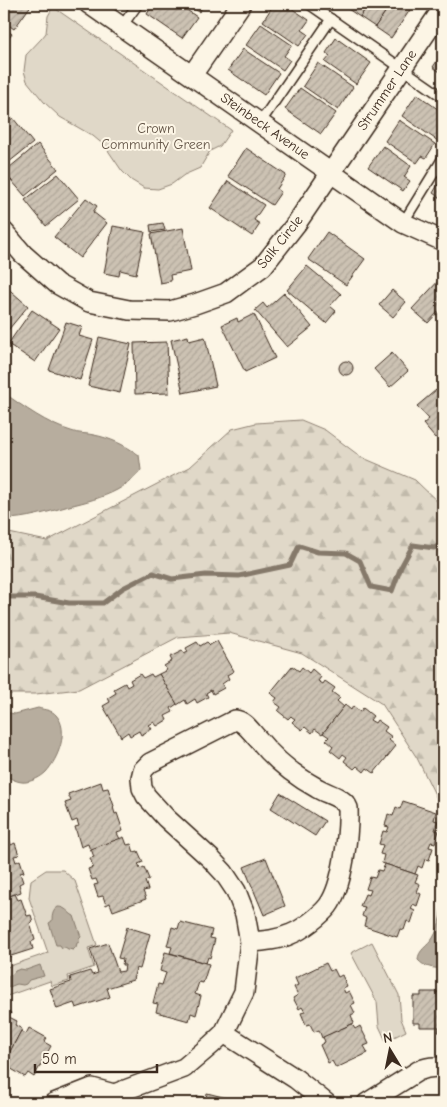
<svg xmlns="http://www.w3.org/2000/svg" width="447" height="1107" font-family="'Comic Neue',sans-serif">
<defs>
<pattern id="forest-firs" width="22" height="20" patternUnits="userSpaceOnUse" patternTransform="scale(1.25)"><rect width="22" height="20" fill="#e0d8c8"/><path d="M5 1l3.5 6h-7zM16 11l3.5 6h-7z" fill="#c1baab"/></pattern>
<pattern id="building-hatch" width="6" height="6" patternUnits="userSpaceOnUse" patternTransform="scale(1.25)"><rect width="6" height="6" fill="#ccc2b3"/><path d="M-1 1l2-2M0 6l6-6M5 7l2-2" fill="none" stroke="#b0a79a"/></pattern>
</defs>
<rect width="100%" height="100%" fill="#fcf5e5"/>
<filter id="ink" filterUnits="userSpaceOnUse"><feTurbulence type="fractalNoise" baseFrequency=".02" numOctaves="2"/><feDisplacementMap in="SourceGraphic" scale="10" xChannelSelector="R" yChannelSelector="G"/><feConvolveMatrix kernelMatrix="1 2 1 2 8 2 1 2 1" color-interpolation-filters="sRGB"/></filter>
<g filter="url(#ink)">
<!-- green -->
<g fill="#e0d8c8" stroke="#8e8173">
<polygon points="53,7 231,130 220,146 210,151 200,168 184,175 172,184 158,189 144,188 131,180 122,171 105,146 93,136 60,117 44,102 27,81 24,71 26,55 42,38 46,33 48,16"/>
<polygon points="46,870 63,870 75,881 97,945 88,948 94,967 68,976 69,981 52,986 50,981 4,997 4,968 48,953 29,898 31,880"/>
<polygon points="372,942 399,995 401,1019 406,1031 386,1041 379,1026 377,1002 351,953"/>
</g>
<!-- forest -->
<polygon fill="url(#forest-firs)" stroke="#8e8173" points="301,420 325,430 361,457 415,480 443,507 443,811 417,758 382,704 302,653 229,633 178,637 79,689 36,694 4,694 4,532 47,541 190,467 232,429 256,423"/>
<!-- water -->
<g fill="#b7ad9e" stroke="#85796b">
<path d="M4 393C24 407 47 424 71 431 78 434 86 433 94 435 110 438 125 445 139 455L141 470C135 478 126 485 117 490 102 498 85 502 69 506 48 512 26 519 4 519Z"/>
<path d="M38 708C45 710 52 710 56 715 70 730 58 759 46 772 41 777 33 781 26 782 18 783 10 778 4 775V712L15 714Z"/>
<path d="M443 895V968C434 969 424 967 418 960 418 950 428 946 433 938 441 925 441 910 443 895Z"/>
<path d="M58 907C66 907 68 913 74 916L81 937 79 939V942L77 943 76 947 73 950 68 949 65 947 62 948 60 945H56L49 923 52 921C52 915 53 910 58 907Z"/>
<polygon points="40,965 44,976 29,980 26,984 23,985 17,984 4,989 4,977 13,974 15,971 20,969 26,970"/>
</g>
<g fill="none" stroke-linecap="round" stroke-linejoin="round">
<!-- stream -->
<polyline stroke="#85796b" stroke-width="5" points="4,597 35,597 69,603 103,603 123,588 153,573 172,579 206,575 239,576 290,565 299,546 318,552 346,553 360,561 371,587 392,591 401,567 413,545 434,548 443,544"/>
</g>
<!-- building -->
<g fill="url(#building-hatch)" stroke="#3b2a1e">
<polygon points="4,4 32,4 14,29 4,22"/>
<polygon points="153,4 156,4 159,6 161,4 178,4 197,17 182,38 147,14"/>
<polygon points="187,4 205,4 199,12"/>
<polygon points="274,4 285,4 309,20 302,30 308,34 299,46 263,21"/>
<polygon points="347,4 369,4 360,17 345,7"/>
<polygon points="369,4 391,4 375,27 360,17"/>
<polygon points="391,4 400,4 410,10 391,38 375,27"/>
<polygon points="261,24 292,45 284,56 290,60 283,70 246,45"/>
<polygon points="4,28 12,34 4,45"/>
<polygon points="336,38 371,63 356,84 325,62 330,56 326,53"/>
<polygon points="243,49 279,73 264,95 228,70"/>
<polygon points="443,52 443,74 433,67"/>
<polygon points="318,63 353,87 338,110 303,86"/>
<polygon points="300,88 336,113 321,134 285,109"/>
<polygon points="417,94 443,113 443,122 440,127 443,129 443,133 438,141 402,116"/>
<polygon points="4,106 10,115 4,120"/>
<polygon points="13,118 33,143 4,166 4,125"/>
<polygon points="399,120 435,144 426,158 422,156 417,163 385,141"/>
<polygon points="38,144 58,169 25,196 4,172"/>
<polygon points="383,146 411,166 404,177 410,181 403,191 368,167"/>
<polygon points="246,148 286,175 277,189 281,192 272,205 228,176"/>
<polygon points="58,174 79,199 46,226 25,200"/>
<polygon points="228,181 264,205 254,220 260,224 252,236 210,208"/>
<polygon points="439,183 443,186 443,200 433,193"/>
<polygon points="86,198 97,206 93,212 107,223 80,258 54,237"/>
<polygon points="163,223 165,230 151,232 150,225"/>
<polygon points="113,226 145,232 136,274 120,270 119,276 104,273"/>
<polygon points="183,228 191,271 170,275 171,281 160,283 151,234"/>
<polygon points="327,232 365,259 346,285 308,259"/>
<polygon points="307,266 341,294 330,306 336,311 326,323 287,290"/>
<polygon points="443,276 443,316 438,312 428,323 412,309"/>
<polygon points="4,285 28,306 4,335"/>
<polygon points="392,290 406,302 393,317 379,305"/>
<polygon points="284,293 312,327 287,347 255,310 263,303 267,308"/>
<polygon points="32,310 59,328 35,362 8,344"/>
<polygon points="254,314 275,358 245,372 222,325 237,318 238,322"/>
<polygon points="66,322 82,327 79,336 93,340 80,380 49,370"/>
<polygon points="188,336 189,341 205,337 216,386 183,393 171,340"/>
<polygon points="99,337 131,344 120,393 88,386"/>
<polygon points="167,342 169,393 135,394 134,343"/>
<polygon points="392,353 408,371 390,387 374,369"/>
<circle cx="346" cy="368" r="7"/>
<polygon points="436,390 443,398 443,431 435,438 423,424 429,419 417,406"/>
<polygon points="217,641 234,671 227,675 229,679 222,684 224,688 213,694 211,690 206,693 208,697 197,703 195,699 187,704 185,700 177,705 159,674 167,670 164,666 172,661 170,657 182,651 184,654 188,652 186,648 197,642 200,646 207,642 210,645"/>
<polygon points="292,666 299,671 302,667 309,673 312,669 321,677 318,681 323,684 325,681 335,688 332,692 340,698 337,701 344,707 322,734 315,729 312,733 305,727 302,730 292,722 295,719 292,717 291,716 288,719 278,711 281,707 274,702 277,698 270,693"/>
<polygon points="140,674 143,678 151,674 153,677 159,674 177,704 171,708 173,712 165,716 167,720 157,726 154,722 149,725 152,729 141,735 139,731 130,736 128,732 121,737 103,706 110,702 108,698 116,693 114,689 125,683 127,687 132,684 130,680"/>
<polygon points="345,705 351,710 353,706 360,712 363,708 373,716 370,720 375,723 377,720 387,727 384,731 392,737 389,740 396,746 374,773 367,768 364,772 357,766 354,769 344,761 347,757 343,754 340,758 330,750 333,746 326,740 329,737 323,733"/>
<polygon points="101,782 103,789 108,788 114,806 113,807 115,814 117,813 123,831 117,833 120,839 90,850 88,844 81,847 75,827 79,826 77,820 72,822 65,803 71,801 68,794"/>
<polygon points="280,793 325,821 315,836 271,808"/>
<polygon points="403,801 436,812 434,820 438,821 435,830 439,831 435,843 431,842 429,847 433,848 429,860 425,859 422,868 418,866 415,874 382,863 384,855 380,854 383,845 379,844 383,831 387,832 389,827 385,826 388,814 393,816 396,807 400,809"/>
<polygon points="8,836 11,845 15,843 19,855 14,856 16,862 20,860 24,872 20,873 23,882 19,884 21,892 4,898 4,837"/>
<polygon points="124,837 127,845 131,844 134,852 138,851 143,862 138,864 139,865 140,869 144,867 149,879 145,881 148,890 143,891 146,899 113,911 110,903 106,905 103,896 98,897 94,885 98,884 96,879 92,880 88,869 93,867 90,858 94,857 91,849"/>
<polygon points="266,858 285,906 264,915 244,867"/>
<polygon points="385,864 418,875 415,882 420,884 417,892 421,894 417,906 413,904 411,909 415,911 411,923 407,921 404,930 400,929 397,937 364,926 366,918 362,916 365,907 360,906 365,894 369,895 371,890 366,889 370,877 375,878 378,870 382,871"/>
<polygon points="15,894 18,900 21,899 27,916 31,915 33,922 30,923 35,940 31,942 33,949 8,957 5,950 4,951 4,898"/>
<polygon points="180,922 212,930 210,938 215,939 210,958 208,957 206,963 170,953 172,947 167,946 172,927 178,929"/>
<polygon points="127,927 150,934 140,969 136,968 133,980 107,988 110,997 76,1008 74,1003 57,1009 50,989 71,982 70,977 90,971 92,975 98,973 90,949 108,943 118,972 124,971 125,965 122,965 123,959 118,958"/>
<polygon points="165,952 209,964 203,983 199,982 195,994 201,996 196,1015 191,1013 189,1021 156,1012 158,1004 153,1003 158,984 162,985 166,973 160,971"/>
<polygon points="326,963 330,971 334,969 338,977 342,975 347,986 343,988 345,993 349,991 355,1003 351,1005 355,1013 351,1015 354,1023 322,1038 319,1030 314,1032 310,1024 306,1025 301,1013 305,1012 302,1007 299,1009 293,998 298,995 294,987 298,985 295,978"/>
<polygon points="439,988 443,988 443,1032 438,1032 439,1027 420,1027 420,1023 413,1023 413,996 421,996 421,992 439,992"/>
<polygon points="4,1009 11,1013 9,1017 17,1021 15,1025 22,1029 6,1060 4,1059"/>
<polygon points="352,1024 355,1029 360,1026 369,1044 364,1046 368,1053 336,1068 332,1061 328,1063 320,1045 325,1042 323,1037"/>
<polygon points="29,1028 47,1038 44,1042 51,1046 34,1077 28,1073 25,1077 8,1067 11,1062 6,1059 21,1031 26,1034"/>
<polygon points="207,1093 227,1098 225,1103 197,1103 198,1096 206,1098"/>
</g>
<g fill="none" stroke-linecap="round" stroke-linejoin="round">
<defs>
<g id="lane">
<polyline points="309,4 443,97"/>
<polyline points="122,26 138,4"/>
<polyline points="260,123 331,19"/>
<polyline points="403,223 443,158"/>
</g>
<g id="street">
<polyline points="89,4 403,223 443,241"/>
<polyline points="192,75 241,4"/>
<polyline points="4,232 23,254 57,284 89,302 129,310 170,311 195,304 226,293 263,266 296,224 443,8"/>
<polyline points="224,1033 296,1079 326,1103"/>
<path d="M54 1103 92 1088 114 1094 117 1093 184 1068 211 1045 224 1033 244 992 250 942 245 914 236 891 224 873 211 859 166 818 146 796 142 788 141 778 143 770 150 763 235 720C245 721 251 732 258 739 274 759 295 776 317 788 326 794 344 797 348 808 349 833 343 886 328 906 321 915 302 930 291 934 278 940 264 941 250 942"/>
<path d="M367 1103 418 1071C427 1067 434 1066 443 1068"/>
</g>
</defs>
<!-- lane casing -->
<use href="#lane" stroke="#3b2a1e" stroke-width="12"/>
<!-- street casing -->
<use href="#street" stroke="#3b2a1e" stroke-width="22"/>
<!-- lane -->
<use href="#lane" stroke="#fcf5e5" stroke-width="9"/>
<!-- street -->
<use href="#street" stroke="#fcf5e5" stroke-width="19"/>
</g>
</g>
<g text-anchor="middle" dominant-baseline="central" stroke-width="4" stroke-linejoin="round" paint-order="stroke">
<!-- street labels -->
<g font-size="14" fill="#3b2a1e" stroke="#fcf5e5">
<text transform="translate(387 90) rotate(-56)">Strummer Lane</text>
<text transform="translate(265 126) rotate(35)">Steinbeck Avenue</text>
<text transform="translate(280 242) rotate(-51)">Salk Circle</text>
</g>
<!-- park labels -->
<g font-size="14" fill="#645648" stroke="#fcf5e5">
<text x="156" y="128">Crown<tspan x="156" dy="16">Community Green</tspan></text>
</g>
</g>
<!-- margin -->
<rect width="447" height="1107" fill="none" stroke="#fcf5e5" stroke-width="20"/>
<rect x="10" y="10" width="427" height="1087" fill="none" stroke="#3b2a1e" stroke-width="2" filter="url(#ink)"/>
<!-- north arrow -->
<g transform="translate(390 1050) rotate(350)" stroke="#fcf5e5" stroke-width="4" paint-order="stroke">
<path d="M0-4L9 19L0 12L-9 19Z" fill="#3b2a1e"/>
<text y="-8" font-size="14" font-weight="bold" text-anchor="middle" fill="#3b2a1e">N</text>
</g>
<!-- scale -->
<path d="M35 1064v8h122v-8" fill="none" stroke="#3b2a1e" stroke-width="2.5"/>
<text x="42" y="1064" font-size="15" fill="#3b2a1e" stroke="#fcf5e5" stroke-width="4" paint-order="stroke">50 m</text>
</svg>
